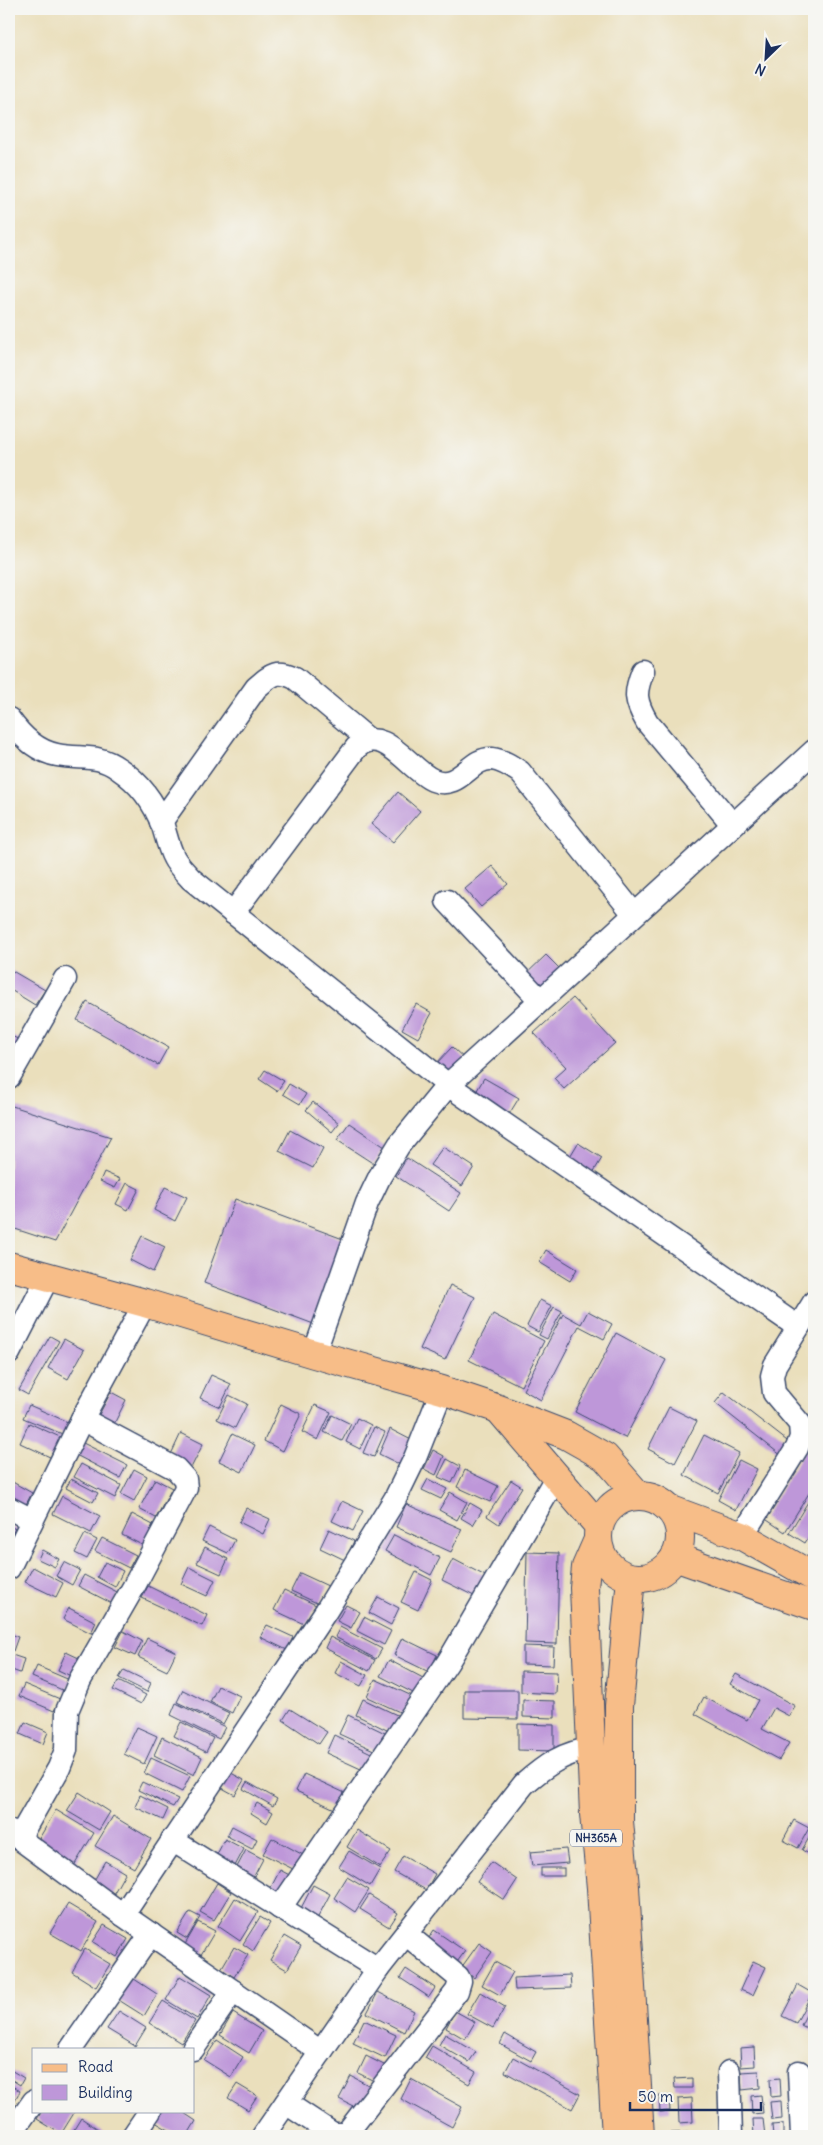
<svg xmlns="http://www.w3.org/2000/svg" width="823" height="2145" font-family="Delius,sans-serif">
<rect width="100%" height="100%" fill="#f6f6f2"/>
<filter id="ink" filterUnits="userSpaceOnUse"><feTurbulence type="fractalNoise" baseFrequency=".02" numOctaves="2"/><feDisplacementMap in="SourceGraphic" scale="10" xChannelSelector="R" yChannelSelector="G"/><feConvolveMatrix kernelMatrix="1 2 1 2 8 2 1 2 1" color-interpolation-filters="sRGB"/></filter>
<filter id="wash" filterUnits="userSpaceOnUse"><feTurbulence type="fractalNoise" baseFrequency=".0096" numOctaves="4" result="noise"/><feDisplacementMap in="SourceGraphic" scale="20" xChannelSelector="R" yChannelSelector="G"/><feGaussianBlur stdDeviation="1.12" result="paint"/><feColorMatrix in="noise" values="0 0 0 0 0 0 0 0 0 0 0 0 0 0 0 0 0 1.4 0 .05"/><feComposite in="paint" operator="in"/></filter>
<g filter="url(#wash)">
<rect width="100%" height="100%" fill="#eadfbc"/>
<g id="blocks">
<!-- building -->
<g fill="#be97d9">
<polygon points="398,792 420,811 393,842 371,824"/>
<polygon points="492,866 508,884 481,907 465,889"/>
<polygon points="546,955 564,973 541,994 524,976"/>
<polygon points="9,969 45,990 35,1005 9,989"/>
<polygon points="573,998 615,1043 564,1089 554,1078 566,1067 534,1033"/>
<polygon points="87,1002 168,1047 158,1065 77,1020"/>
<polygon points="416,1004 432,1013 418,1038 402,1029"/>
<polygon points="9,1035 20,1040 14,1054 9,1052"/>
<polygon points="452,1047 469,1063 451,1082 434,1066"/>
<polygon points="265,1070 284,1081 277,1091 259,1079"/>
<polygon points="484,1078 519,1098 506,1119 472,1099"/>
<polygon points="289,1084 306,1094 300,1104 283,1094"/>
<polygon points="313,1102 339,1123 332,1132 306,1110"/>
<polygon points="9,1105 111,1137 55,1242 9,1227"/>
<polygon points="349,1123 385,1147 374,1164 337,1140"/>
<polygon points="290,1130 323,1148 313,1168 279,1151"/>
<polygon points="578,1143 602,1158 590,1178 566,1163"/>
<polygon points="443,1147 474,1167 462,1186 430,1165"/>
<polygon points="407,1158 461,1193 449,1211 396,1176"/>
<polygon points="104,1172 120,1179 115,1188 100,1181"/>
<polygon points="127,1183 139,1189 128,1210 116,1204"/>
<polygon points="165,1187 187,1197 175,1221 154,1210"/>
<polygon points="235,1199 351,1242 319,1326 204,1283"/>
<polygon points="142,1236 165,1247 153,1272 130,1260"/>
<polygon points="546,1250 577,1269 570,1281 539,1262"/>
<polygon points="450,1285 475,1297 445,1360 420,1349"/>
<polygon points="540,1300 552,1306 538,1332 527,1326"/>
<polygon points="554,1307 562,1311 547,1339 539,1335"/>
<polygon points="588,1311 612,1324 604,1339 579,1326 541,1400 523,1390 563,1314 581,1324"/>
<polygon points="493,1314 544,1341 521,1386 469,1360"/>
<polygon points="616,1333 666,1360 625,1438 575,1412"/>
<polygon points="50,1336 59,1341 28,1395 19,1390"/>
<polygon points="64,1339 84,1350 68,1379 48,1368"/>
<polygon points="211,1375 231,1384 220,1407 200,1398"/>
<polygon points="9,1385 14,1387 9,1400"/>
<polygon points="111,1392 126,1400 110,1432 94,1424"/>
<polygon points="724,1392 791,1444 782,1456 715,1403"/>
<polygon points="229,1395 247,1404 235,1428 217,1419"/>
<polygon points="281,1404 301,1414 283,1451 264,1441"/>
<polygon points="29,1405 70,1423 65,1435 23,1418"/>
<polygon points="315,1405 331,1412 318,1440 302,1432"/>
<polygon points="669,1407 697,1421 675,1463 648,1449"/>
<polygon points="332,1415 351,1424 342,1441 324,1432"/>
<polygon points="357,1418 371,1425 360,1449 346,1442"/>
<polygon points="29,1423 62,1438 52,1458 20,1443"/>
<polygon points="374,1427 385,1432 374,1457 363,1453"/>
<polygon points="390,1429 417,1443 405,1467 379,1454"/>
<polygon points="181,1433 203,1444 188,1474 167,1463"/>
<polygon points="232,1434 255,1445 242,1472 219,1461"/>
<polygon points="704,1435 739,1453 718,1493 684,1475"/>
<polygon points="83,1443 127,1465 120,1478 76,1455"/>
<polygon points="806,1448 814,1453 814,1485 785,1532 764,1518"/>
<polygon points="433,1450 444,1456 436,1475 424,1469"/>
<polygon points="447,1459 460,1466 452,1483 438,1477"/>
<polygon points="739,1460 757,1469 736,1510 718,1500"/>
<polygon points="81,1464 121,1485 115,1498 74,1477"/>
<polygon points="134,1469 147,1476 134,1501 121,1494"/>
<polygon points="465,1470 498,1486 490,1502 457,1487"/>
<polygon points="71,1479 98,1493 93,1502 66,1488"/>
<polygon points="155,1479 172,1488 156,1518 139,1509"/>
<polygon points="428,1479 447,1489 441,1499 422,1490"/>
<polygon points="9,1480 32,1493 22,1512 9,1505"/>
<polygon points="511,1480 522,1487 499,1524 487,1516"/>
<polygon points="450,1492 467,1502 457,1520 439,1510"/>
<polygon points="814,1492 814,1528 805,1543 789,1533"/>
<polygon points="62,1496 100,1516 91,1533 53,1514"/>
<polygon points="342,1501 363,1511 353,1531 332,1521"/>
<polygon points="470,1503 482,1510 473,1525 461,1518"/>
<polygon points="406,1504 462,1529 451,1552 396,1527"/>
<polygon points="246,1508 270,1519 263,1534 239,1522"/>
<polygon points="132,1514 155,1526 144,1546 122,1535"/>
<polygon points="9,1526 18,1530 9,1544"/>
<polygon points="209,1527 235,1540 228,1553 202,1541"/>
<polygon points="329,1529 354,1541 345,1560 320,1548"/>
<polygon points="85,1534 97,1540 87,1559 75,1553"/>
<polygon points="394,1535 440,1558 431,1575 385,1551"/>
<polygon points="102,1538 136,1555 129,1568 95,1551"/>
<polygon points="814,1538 814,1552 808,1549"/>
<polygon points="205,1547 228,1559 221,1574 197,1563"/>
<polygon points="42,1550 59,1559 55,1567 38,1559"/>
<polygon points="527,1552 559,1553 557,1644 525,1643"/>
<polygon points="453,1559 493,1580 482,1600 442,1580"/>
<polygon points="64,1562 80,1570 72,1585 56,1576"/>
<polygon points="105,1562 123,1571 115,1587 97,1577"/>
<polygon points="33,1567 63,1583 56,1597 25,1582"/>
<polygon points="189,1567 215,1580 207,1596 181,1584"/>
<polygon points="416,1572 432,1580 418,1610 401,1602"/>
<polygon points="300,1573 328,1586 319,1604 291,1591"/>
<polygon points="84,1575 119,1593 113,1604 78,1586"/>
<polygon points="148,1586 207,1615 202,1626 142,1598"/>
<polygon points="284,1590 316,1605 306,1625 274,1610"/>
<polygon points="378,1597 399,1608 391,1625 369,1613"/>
<polygon points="346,1605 360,1612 351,1628 337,1621"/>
<polygon points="69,1608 96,1622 91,1633 63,1619"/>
<polygon points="364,1617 391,1631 384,1645 357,1631"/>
<polygon points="267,1625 293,1637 287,1650 260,1637"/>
<polygon points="340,1627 382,1649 376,1659 335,1637"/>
<polygon points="123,1631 142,1641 135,1656 115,1647"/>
<polygon points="9,1633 18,1637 13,1651 9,1650"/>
<polygon points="330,1637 375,1660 369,1671 325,1648"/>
<polygon points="147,1638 176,1652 167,1671 138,1657"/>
<polygon points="402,1638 437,1655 429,1672 394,1655"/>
<polygon points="523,1646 554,1647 553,1665 523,1664"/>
<polygon points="66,1652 81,1659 73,1677 58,1670"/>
<polygon points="9,1654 24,1659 20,1673 9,1669"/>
<polygon points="389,1660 423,1678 415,1694 380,1676"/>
<polygon points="341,1661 367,1675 361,1686 335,1673"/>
<polygon points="37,1666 72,1681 67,1692 32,1677"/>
<polygon points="124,1670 151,1683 147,1692 119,1678"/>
<polygon points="521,1671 557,1672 556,1694 521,1692"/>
<polygon points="736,1674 795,1706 789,1716 774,1708 762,1729 789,1743 779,1760 695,1714 704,1697 747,1720 758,1700 730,1684"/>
<polygon points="375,1679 412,1696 404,1714 367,1697"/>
<polygon points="118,1681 146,1695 141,1704 113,1690"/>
<polygon points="24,1684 60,1699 54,1711 19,1696"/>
<polygon points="218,1686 240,1696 232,1713 210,1702"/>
<polygon points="183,1690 229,1713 223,1724 177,1702"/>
<polygon points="464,1690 518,1690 518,1719 464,1718"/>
<polygon points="9,1693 13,1694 9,1705"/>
<polygon points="363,1699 399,1716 391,1732 356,1715"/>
<polygon points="523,1700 555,1701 555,1718 523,1717"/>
<polygon points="176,1703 225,1727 219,1739 171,1715"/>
<polygon points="290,1709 327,1732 319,1744 283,1720"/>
<polygon points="348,1715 387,1734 378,1752 339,1734"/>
<polygon points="25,1722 48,1732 43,1744 20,1734"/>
<polygon points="181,1722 213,1738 206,1752 174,1736"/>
<polygon points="518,1724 554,1725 554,1751 518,1750"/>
<polygon points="137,1727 157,1736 144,1764 124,1754"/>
<polygon points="334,1735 371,1753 363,1770 326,1753"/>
<polygon points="162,1737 202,1757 194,1775 154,1755"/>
<polygon points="151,1758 190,1776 182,1792 144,1773"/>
<polygon points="222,1768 244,1780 235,1795 213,1783"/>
<polygon points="304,1774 345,1793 337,1810 296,1791"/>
<polygon points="142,1782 178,1799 173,1807 138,1790"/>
<polygon points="247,1782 277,1799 273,1806 243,1789"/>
<polygon points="79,1792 110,1812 99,1830 67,1811"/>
<polygon points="140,1795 168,1809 163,1820 135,1807"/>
<polygon points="257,1803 273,1812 267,1823 251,1813"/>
<polygon points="56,1810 94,1833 72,1869 34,1847"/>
<polygon points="113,1816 151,1839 134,1868 95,1846"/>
<polygon points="794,1820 809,1828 798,1848 783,1840"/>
<polygon points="232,1826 257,1839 252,1849 227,1836"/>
<polygon points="814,1829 814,1857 802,1850"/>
<polygon points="357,1830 391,1851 380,1867 347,1847"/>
<polygon points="272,1838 305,1856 297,1871 263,1854"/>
<polygon points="225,1839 244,1849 235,1866 216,1856"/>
<polygon points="566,1849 568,1863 532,1866 530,1852"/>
<polygon points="246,1850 263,1859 253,1878 236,1869"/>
<polygon points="349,1851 380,1869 370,1886 339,1867"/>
<polygon points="403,1856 435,1874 426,1890 394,1872"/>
<polygon points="105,1861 125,1873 111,1898 91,1886"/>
<polygon points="491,1862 517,1880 504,1900 477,1882"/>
<rect x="541" y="1868" width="23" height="8"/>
<polygon points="280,1870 295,1878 284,1899 269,1891"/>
<polygon points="347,1877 369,1890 355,1912 334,1898"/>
<polygon points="217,1883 231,1892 214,1920 200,1912"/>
<polygon points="313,1885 330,1894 316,1921 299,1912"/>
<polygon points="369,1895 398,1913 389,1927 360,1909"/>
<polygon points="235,1898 258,1912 240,1941 218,1926"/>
<polygon points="68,1904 98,1922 81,1951 50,1933"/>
<polygon points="190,1912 200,1917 187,1939 177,1933"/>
<polygon points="260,1917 270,1923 253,1951 243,1944"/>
<polygon points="198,1922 215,1931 199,1958 183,1948"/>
<polygon points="104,1925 128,1939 117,1957 93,1942"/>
<polygon points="434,1930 465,1951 455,1965 425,1944"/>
<polygon points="284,1936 301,1946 287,1970 270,1960"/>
<polygon points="479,1943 492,1952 474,1978 461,1968"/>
<polygon points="234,1947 248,1955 234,1977 221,1969"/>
<polygon points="85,1949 110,1964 96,1987 72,1972"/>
<polygon points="753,1961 766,1967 753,1995 740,1990"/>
<polygon points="495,1962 513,1972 500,1995 482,1985"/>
<polygon points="406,1969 435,1988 429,1997 400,1978"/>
<polygon points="128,1975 157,1994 144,2016 114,1997"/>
<polygon points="570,1975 571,1988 515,1990 514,1978"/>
<polygon points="180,1976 211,1995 197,2019 166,2000"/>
<polygon points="798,1985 812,1993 796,2023 782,2016"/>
<polygon points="378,1992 414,2011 404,2032 367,2013"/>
<polygon points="480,1992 505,2007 493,2028 467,2014"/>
<polygon points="814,1999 814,2032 801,2025"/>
<polygon points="163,2001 195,2021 181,2043 149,2023"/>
<polygon points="119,2011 146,2028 135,2046 107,2029"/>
<polygon points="455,2011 475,2022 465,2039 446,2028"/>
<polygon points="233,2013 262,2031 249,2053 220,2035"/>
<polygon points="364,2020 396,2035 385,2058 353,2043"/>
<polygon points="445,2034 476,2052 469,2062 439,2045"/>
<polygon points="505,2034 536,2052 531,2061 500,2044"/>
<polygon points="217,2040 243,2057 231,2077 204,2060"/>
<polygon points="432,2046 476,2072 469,2084 425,2058"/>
<polygon points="754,2047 755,2066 741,2067 740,2048"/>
<polygon points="366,2056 388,2067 380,2084 358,2073"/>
<polygon points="513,2057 580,2094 572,2109 505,2072"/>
<polygon points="814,2068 814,2089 808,2089 807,2069"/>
<polygon points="9,2069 24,2078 20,2085 9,2078"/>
<polygon points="759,2071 760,2088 742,2090 741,2072"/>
<polygon points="351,2076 372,2087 361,2110 339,2099"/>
<polygon points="692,2078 692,2088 675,2088 674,2079"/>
<polygon points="780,2078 781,2096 771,2097 770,2079"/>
<polygon points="411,2079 462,2107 452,2127 401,2099"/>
<polygon points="9,2084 20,2091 12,2105 9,2103"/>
<polygon points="237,2084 257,2096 248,2110 228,2098"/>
<polygon points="761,2095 763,2113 752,2114 751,2096"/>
<polygon points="659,2096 669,2096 670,2111 660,2112"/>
<polygon points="692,2098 693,2122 679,2123 678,2099"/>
<polygon points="781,2101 782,2119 772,2120 770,2102"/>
<polygon points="42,2111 71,2111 74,2113 61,2134 37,2119"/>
<polygon points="162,2111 181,2111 196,2121 187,2136 179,2136 155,2122"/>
<polygon points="81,2118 109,2136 70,2136"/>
<polygon points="753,2119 763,2119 765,2136 754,2136"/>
<polygon points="783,2124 783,2136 773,2136 772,2125"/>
<polygon points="150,2130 160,2136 146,2136"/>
<polygon points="695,2132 695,2136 670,2136 670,2133"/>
</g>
</g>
</g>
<g filter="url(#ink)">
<use href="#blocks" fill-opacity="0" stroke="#3a496c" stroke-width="1"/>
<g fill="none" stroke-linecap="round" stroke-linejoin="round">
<defs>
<g id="minor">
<path d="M643 671C634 693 635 701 647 722L732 824"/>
<path d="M9 719C21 736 36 751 57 755 81 760 97 753 119 769 140 783 154 802 163 826 166 836 169 849 174 858 178 866 186 873 191 879L448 1085 798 1327"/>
<path d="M161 822 256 688C271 675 276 669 295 678L369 740"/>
<polyline points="447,901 540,1000"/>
<path d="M233 913 356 748C383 722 409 770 433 780 460 791 470 757 492 759 502 760 511 766 520 772L634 914"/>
<polyline points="9,1077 65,979"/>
<polyline points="9,1353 48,1277"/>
<polyline points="314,1354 367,1203 380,1176 399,1145 448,1085 814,751"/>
<polyline points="9,1508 32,1520"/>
<polyline points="742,1536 797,1448 801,1437 800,1424 774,1393 772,1376 775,1365 814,1302"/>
<polyline points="9,1568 82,1419 145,1303"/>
<polyline points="9,1831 123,1915"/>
<polyline points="19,1838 59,1768 66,1750 67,1711 80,1680 133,1588 186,1488 185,1479 176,1469 82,1419"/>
<polyline points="172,1840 378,1969"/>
<polyline points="280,1908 448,1662 557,1476"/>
<polyline points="71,2049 151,1934"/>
<polyline points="193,2049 233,1991"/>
<polyline points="321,2052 123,1915 326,1611 395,1499 415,1458 442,1390"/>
<polyline points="729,2072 731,2136"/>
<polyline points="799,2072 802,2136"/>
<polyline points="286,2103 333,2134 346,2134 457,1991 460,1981 458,1977 406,1934"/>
<polyline points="9,2136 34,2101"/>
<polyline points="133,2136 150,2111"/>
<path d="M263 2136 378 1969 524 1784C545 1766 563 1752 592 1749"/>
</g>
<g id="major">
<polyline points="9,1266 145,1303 314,1354 442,1390 499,1409 566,1435 605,1457 638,1495"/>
<polyline points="501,1412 598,1525"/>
</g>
<g id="highway">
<circle cx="639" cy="1537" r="41"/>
<polyline points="669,1509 742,1536 814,1577"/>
<polyline points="597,1542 586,1567 584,1588 594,1814 601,1888 616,2136"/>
<polyline points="675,1557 814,1606"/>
<polyline points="631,1578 619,1706 619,1821 625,1887 640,2136"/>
</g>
</defs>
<!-- minor casing -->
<use href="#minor" stroke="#3a496c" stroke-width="25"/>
<!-- major casing -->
<use href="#major" stroke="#3a496c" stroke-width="30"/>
<!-- highway casing -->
<use href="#highway" stroke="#3a496c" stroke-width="30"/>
<!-- minor -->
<use href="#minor" stroke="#fff" stroke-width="22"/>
<!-- major -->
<use href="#major" stroke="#f7bd88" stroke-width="28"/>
<!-- highway -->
<use href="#highway" stroke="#f7bd88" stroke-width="28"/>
</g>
</g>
<g text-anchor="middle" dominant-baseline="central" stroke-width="5" stroke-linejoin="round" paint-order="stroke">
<!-- shield labels -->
<rect fill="#f6f6f2" stroke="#5d6b8a" stroke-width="1" x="570" y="1829.5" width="52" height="17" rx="4"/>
<g font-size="11" font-weight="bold" fill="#1b2f5e">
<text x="596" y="1838">NH365A</text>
</g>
</g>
<!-- margin -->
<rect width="823" height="2145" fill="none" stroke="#f6f6f2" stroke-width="30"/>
<!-- legend -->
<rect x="32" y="2048" width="162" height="65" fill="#f6f6f2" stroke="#9ea6b7"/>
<rect x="42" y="2064" width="25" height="8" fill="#f7bd88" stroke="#9ea6b7"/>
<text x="78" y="2072" font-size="15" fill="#1b2f5e">Road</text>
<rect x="42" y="2085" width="25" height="15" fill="#be97d9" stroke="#9ea6b7"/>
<text x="78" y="2098" font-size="15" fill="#1b2f5e">Building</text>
<!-- north arrow -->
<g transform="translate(766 58) rotate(205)" stroke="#f6f6f2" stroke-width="4" paint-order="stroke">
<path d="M0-4L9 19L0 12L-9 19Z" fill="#1b2f5e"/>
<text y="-8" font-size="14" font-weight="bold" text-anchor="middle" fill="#1b2f5e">N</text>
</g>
<!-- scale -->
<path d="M630 2102v8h131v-8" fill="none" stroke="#1b2f5e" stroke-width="2.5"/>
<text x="638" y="2102" font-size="15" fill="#1b2f5e" stroke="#f6f6f2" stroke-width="4" paint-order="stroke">50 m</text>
</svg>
